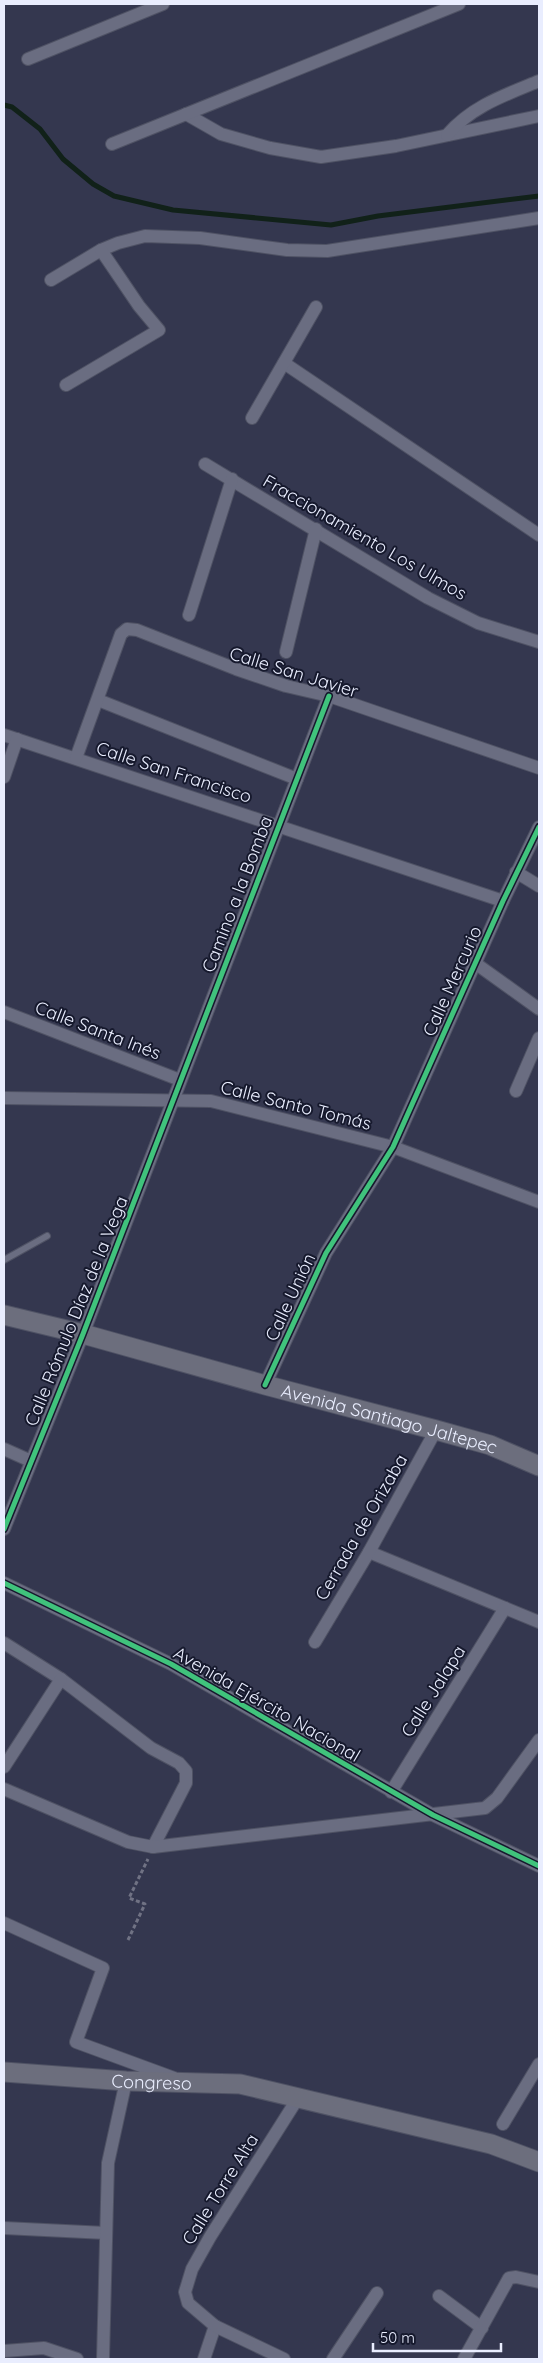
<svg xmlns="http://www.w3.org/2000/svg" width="543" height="2363" font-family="Quicksand,sans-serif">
<rect width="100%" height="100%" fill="#34374f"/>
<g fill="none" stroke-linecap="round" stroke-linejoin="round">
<!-- stream -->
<polyline stroke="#112119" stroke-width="5" points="4,105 12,107 40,129 63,159 93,184 114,196 173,210 331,225 378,216 539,196"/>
<defs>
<polyline id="lane" points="4,1260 47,1236"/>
<g id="street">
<polyline points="28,59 163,4"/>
<polyline points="186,114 221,134 270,148 321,157 396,146 539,116"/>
<path d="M447 135C472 106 505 95 539 81"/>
<polyline points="112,144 459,4"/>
<polyline points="51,280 101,250 118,243 145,236 200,238 287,250 327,251 539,218"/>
<polyline points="284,363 539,535"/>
<polyline points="66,385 159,330 139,306 101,250"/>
<polyline points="252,418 316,307"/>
<polyline points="205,464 428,598 478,623 539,642"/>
<polyline points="189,615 232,479"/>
<polyline points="286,652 316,529"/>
<polyline points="98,700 297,779"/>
<polyline points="4,735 503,901"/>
<polyline points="76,758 121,634 127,629 137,630 236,669 286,686 329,696 539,768"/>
<polyline points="4,777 17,739"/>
<polyline points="516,872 539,886"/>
<polyline points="475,963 539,1009"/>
<polyline points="4,1012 180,1080"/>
<polyline points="516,1091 539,1038"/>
<polyline points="4,1098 211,1101 393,1147 539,1202"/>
<polyline points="265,1385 326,1253 393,1147 503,901 539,827"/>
<polyline points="4,1449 31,1461"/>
<polyline points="4,1529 83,1334 329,696"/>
<polyline points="369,1552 539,1622"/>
<polyline points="4,1583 171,1664 433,1815 539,1866"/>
<polyline points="315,1642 369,1552 436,1430"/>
<polyline points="4,1643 61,1679 151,1748 179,1763 186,1771 186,1783 153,1847"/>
<polyline points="4,1767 61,1679"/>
<polyline points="4,1789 128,1842 153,1847 485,1808 497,1798 539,1740"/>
<polyline points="391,1792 505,1608"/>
<polyline points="4,1923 103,1968 76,2042 174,2078"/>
<polyline points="503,2124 539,2064"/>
<polyline points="4,2228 106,2233"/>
<polyline points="439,2296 482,2328"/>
<polyline points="4,2351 44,2348 77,2359"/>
<polyline points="103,2359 108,2163 126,2081"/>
<polyline points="204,2359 215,2326"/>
<polyline points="284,2359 215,2326 188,2303 185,2292 192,2269 210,2237 298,2098"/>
<polyline points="333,2359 377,2293"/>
<polyline points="464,2359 509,2278 516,2277 539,2282"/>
</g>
<g id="secondary">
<path id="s1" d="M4 1315 83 1334 265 1385 436 1430 490 1445 539 1466"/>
<path id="s2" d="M4 2072 126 2081 240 2084 491 2144 539 2162"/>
</g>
</defs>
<!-- lane casing -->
<use href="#lane" stroke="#4f5264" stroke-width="8"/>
<!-- street casing -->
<use href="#street" stroke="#4f5264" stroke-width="14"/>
<!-- secondary casing -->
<use href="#secondary" stroke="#4f5264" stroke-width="21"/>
<!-- path -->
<polyline stroke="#707284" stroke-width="3" stroke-dasharray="4 2.5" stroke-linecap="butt" points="128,1940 145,1904 129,1898 148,1859"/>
<!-- lane -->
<use href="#lane" stroke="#6a6d81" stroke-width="6"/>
<!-- street -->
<use href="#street" stroke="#6a6d81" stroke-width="12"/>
<!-- secondary -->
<use href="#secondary" stroke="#6c6e7d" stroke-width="19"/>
<defs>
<g id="cycleway">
<polyline points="265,1385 326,1253 393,1147 503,901 539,827"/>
<polyline points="4,1529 83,1334 329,696"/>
<polyline points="4,1583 171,1664 433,1815 539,1866"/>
</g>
</defs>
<!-- cycleway casing -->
<use href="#cycleway" stroke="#16192d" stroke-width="8"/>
<!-- cycleway -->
<use href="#cycleway" stroke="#40c37c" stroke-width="5"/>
</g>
<g text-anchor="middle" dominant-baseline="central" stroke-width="4" stroke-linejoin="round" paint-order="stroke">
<!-- street labels -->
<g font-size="18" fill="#e9edfe" stroke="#16192d">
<text transform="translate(365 537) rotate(30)">Fraccionamiento Los Ulmos</text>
<text transform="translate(294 672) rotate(17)">Calle San Javier</text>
<text transform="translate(174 772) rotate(18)">Calle San Francisco</text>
<text transform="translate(237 894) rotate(-69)">Camino a la Bomba</text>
<text transform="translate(452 981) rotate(-66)">Calle Mercurio</text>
<text transform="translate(98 1030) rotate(21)">Calle Santa Inés</text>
<text transform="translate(296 1105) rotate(14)">Calle Santo Tomás</text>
<text transform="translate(290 1297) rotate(-65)">Calle Unión</text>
<text transform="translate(76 1311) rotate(-68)">Calle Rómulo Díaz de la Vega</text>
<text stroke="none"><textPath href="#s1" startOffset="399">Avenida Santiago Jaltepec</textPath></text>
<text transform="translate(361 1527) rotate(-60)">Cerrada de Orizaba</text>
<text transform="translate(433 1691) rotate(-58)">Calle Jalapa</text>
<text transform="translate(267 1704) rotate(30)">Avenida Ejército Nacional</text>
<text stroke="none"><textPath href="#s2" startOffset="148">Congreso</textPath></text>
<text transform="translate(220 2189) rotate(-58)">Calle Torre Alta</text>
</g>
</g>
<!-- border -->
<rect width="543" height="2363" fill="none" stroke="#e9edfe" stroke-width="10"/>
<!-- scale -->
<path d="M373 2343v8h128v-8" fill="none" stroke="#e9edfe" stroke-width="2.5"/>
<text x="380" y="2343" font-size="15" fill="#e9edfe" stroke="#16192d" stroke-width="4" paint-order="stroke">50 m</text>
</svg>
